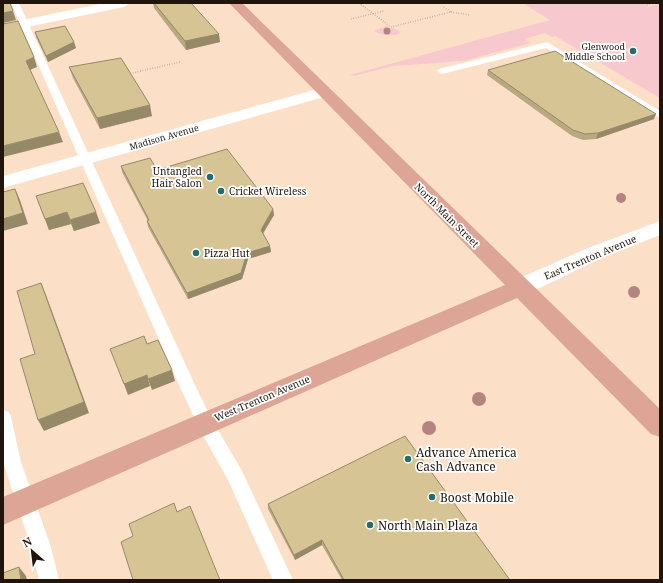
<svg xmlns="http://www.w3.org/2000/svg" width="663" height="583" font-family="'Noto Serif',serif">
<rect width="100%" height="100%" fill="#fbdfc7"/>
<!-- green -->
<g fill="#f7c9ce">
<polygon points="522,3 650,3 646,4 648,7 660,3 660,98 555,36 552,37 545,33 525,39 531,43 463,61 393,66 354,76 350,75 550,20"/>
<path d="M386 26 389 28H394L400 32 399 34C390 36 382 36 374 31Z"/>
</g>
<g fill="none" stroke-linecap="round" stroke-linejoin="round">
<!-- path -->
<g stroke="#a5907f" stroke-width="1.5" stroke-dasharray="0.5 2" stroke-linecap="butt">
<polyline points="359,3 391,27 451,12 442,6"/>
<polyline points="647,5 654,3"/>
<polyline points="451,12 470,15"/>
<polyline points="351,19 384,11"/>
<polyline points="128,74 180,62"/>
</g>
<!-- lane -->
<g fill="#fff" fill-rule="evenodd">
<polygon points="11,3 19,3 195,385 211,418 242,471 293,580 273,580 229,482 199,428 179,385"/>
<polygon points="547,42 660,111 660,118 546,48 442,74 437,71 439,69"/>
<polygon points="3,410 9,412 11,417 21,462 51,547 59,580 39,580 31,547 3,462"/>
</g>
<!-- street -->
<g fill="#fff" fill-rule="evenodd">
<polygon points="105,3 130,3 124,7 3,32 3,24"/>
<polygon points="325,87 331,89 333,92 331,95 3,188 3,176"/>
</g>
<!-- secondary -->
<polygon fill="#fff" fill-rule="evenodd" points="660,221 660,235 602,258 529,293 521,295 513,293 510,287 513,281 588,248"/>
<!-- primary -->
<polygon fill="#dca596" fill-rule="evenodd" points="229,3 242,3 660,409 660,437 651,434 517,298 3,525 3,497 505,285"/>
</g>
<!-- trees -->
<g fill="#b68480">
<circle cx="387" cy="31" r="3.5"/>
<circle cx="621" cy="198" r="5"/>
<circle cx="634" cy="292" r="6"/>
<circle cx="479" cy="399" r="7"/>
<circle cx="429" cy="428" r="7"/>
</g>
<!-- wall -->
<g fill="#b9a980">
<polygon points="153,3 191,3 220,42 186,50 154,8"/>
<polygon points="35,32 74,42 76,48 48,62 36,37"/>
<polygon points="69,67 152,116 100,129 73,78"/>
<polygon points="488,70 654,119 596,139 583,140 572,136 487,75"/>
<polygon points="121,166 157,170 273,209 274,215 263,234 270,246 271,252 248,259 242,279 188,299 148,227 147,221 148,221 122,172"/>
<polygon points="36,196 100,223 74,231 71,224 49,230"/>
<polygon points="268,504 510,580 342,580 322,545 295,560 268,509"/>
</g>
<!-- shaded-wall -->
<g fill="#968968">
<polygon points="13,11 16,20 3,23 3,13"/>
<polygon points="219,34 220,42 186,50 185,41"/>
<polygon points="74,42 76,48 48,62 46,56"/>
<polygon points="34,57 37,67 30,70 26,61"/>
<polygon points="150,105 152,116 100,129 97,118"/>
<polygon points="656,114 654,119 596,139 598,133"/>
<polygon points="59,132 63,142 3,157 3,146"/>
<polygon points="15,189 20,200 28,224 3,231 3,219"/>
<polygon points="273,209 274,215 261,236 261,230"/>
<polygon points="67,212 71,224 49,230 45,219"/>
<polygon points="96,212 100,223 74,231 70,220"/>
<polygon points="270,246 271,252 248,259 242,279 188,299 187,293 247,253"/>
<polygon points="41,283 46,295 89,413 44,431 38,420"/>
<polygon points="172,370 175,381 152,390 148,379"/>
<polygon points="147,375 150,386 128,395 124,384"/>
<polygon points="322,540 322,545 295,560 294,555"/>
<polygon points="19,567 26,576 27,580 21,580"/>
</g>
<!-- building -->
<g fill="#d7c495" stroke="#968968">
<polygon points="3,3 10,3 13,11 3,13"/>
<polygon points="154,3 191,3 219,34 185,41"/>
<polygon points="18,21 34,57 26,61 59,132 3,146 3,24"/>
<polygon points="65,26 74,42 46,56 35,32"/>
<polygon points="555,51 656,114 598,133 585,134 573,130 488,70"/>
<polygon points="121,58 150,105 97,118 69,67"/>
<polygon points="227,149 273,209 261,230 270,246 247,253 241,273 187,293 147,221 149,220 121,166 150,158 157,170"/>
<polygon points="83,183 96,212 70,220 67,212 45,219 36,196"/>
<polygon points="15,189 23,213 3,219 3,192"/>
<polygon points="41,283 84,402 38,420 20,359 35,354 17,291"/>
<polygon points="144,336 147,344 158,340 172,370 148,379 147,375 124,384 110,349"/>
<polygon points="405,436 510,580 344,580 322,540 294,555 268,504"/>
<polygon points="174,503 177,512 190,506 220,580 133,580 121,542 133,536 129,524"/>
<polygon points="19,567 21,580 3,580 3,573"/>
</g>
<!-- markers -->
<g fill="#236e6c" stroke="#fff" stroke-width="1.5">
<circle cx="633" cy="51" r="4"/>
<circle cx="210" cy="177" r="4"/>
<circle cx="221" cy="191" r="4"/>
<circle cx="196" cy="253" r="4"/>
<circle cx="408" cy="459" r="4"/>
<circle cx="432" cy="497" r="4"/>
<circle cx="370" cy="525" r="4"/>
</g>
<g text-anchor="middle" dominant-baseline="central" stroke-width="3.5" stroke-linejoin="round" paint-order="stroke">
<!-- far-poi labels -->
<g font-size="9" fill="#1f150d" stroke="#fff" text-anchor="end">
<text x="625" y="46">Glenwood<tspan x="625" dy="10">Middle School</tspan></text>
</g>
<!-- far-street labels -->
<g font-size="9" fill="#1f150d" stroke="#fff">
<text transform="translate(164 137) rotate(-16)">Madison Avenue</text>
</g>
<!-- poi labels -->
<g font-size="10" fill="#1f150d" stroke="#fff" text-anchor="start">
<text x="202" y="171" text-anchor="end">Untangled<tspan x="202" dy="12">Hair Salon</tspan></text>
<text x="229" y="191">Cricket Wireless</text>
<text x="204" y="253">Pizza Hut</text>
</g>
<!-- street labels -->
<g font-size="10" fill="#1f150d" stroke="#fff">
<text transform="translate(447 215) rotate(45)">North Main Street</text>
<text transform="translate(590 257) rotate(-23)">East Trenton Avenue</text>
<text transform="translate(262 398) rotate(-23)">West Trenton Avenue</text>
</g>
<!-- near-poi labels -->
<g font-size="12" fill="#1f150d" stroke="#fff" text-anchor="start">
<text x="416" y="452">Advance America<tspan x="416" dy="14">Cash Advance</tspan></text>
<text x="440" y="497">Boost Mobile</text>
<text x="378" y="525">North Main Plaza</text>
</g>
</g>
<!-- border -->
<rect width="663" height="583" fill="none" stroke="#1f150d" stroke-width="8"/>
<!-- north arrow -->
<g transform="translate(32 551) rotate(332)" stroke="#ffffff" stroke-width="3" paint-order="stroke">
<path d="M0-3L7 15L0 10L-7 15Z" fill="#1f150d"/>
<text y="-6" font-size="11" font-weight="bold" text-anchor="middle" fill="#1f150d">N</text>
</g>
</svg>
